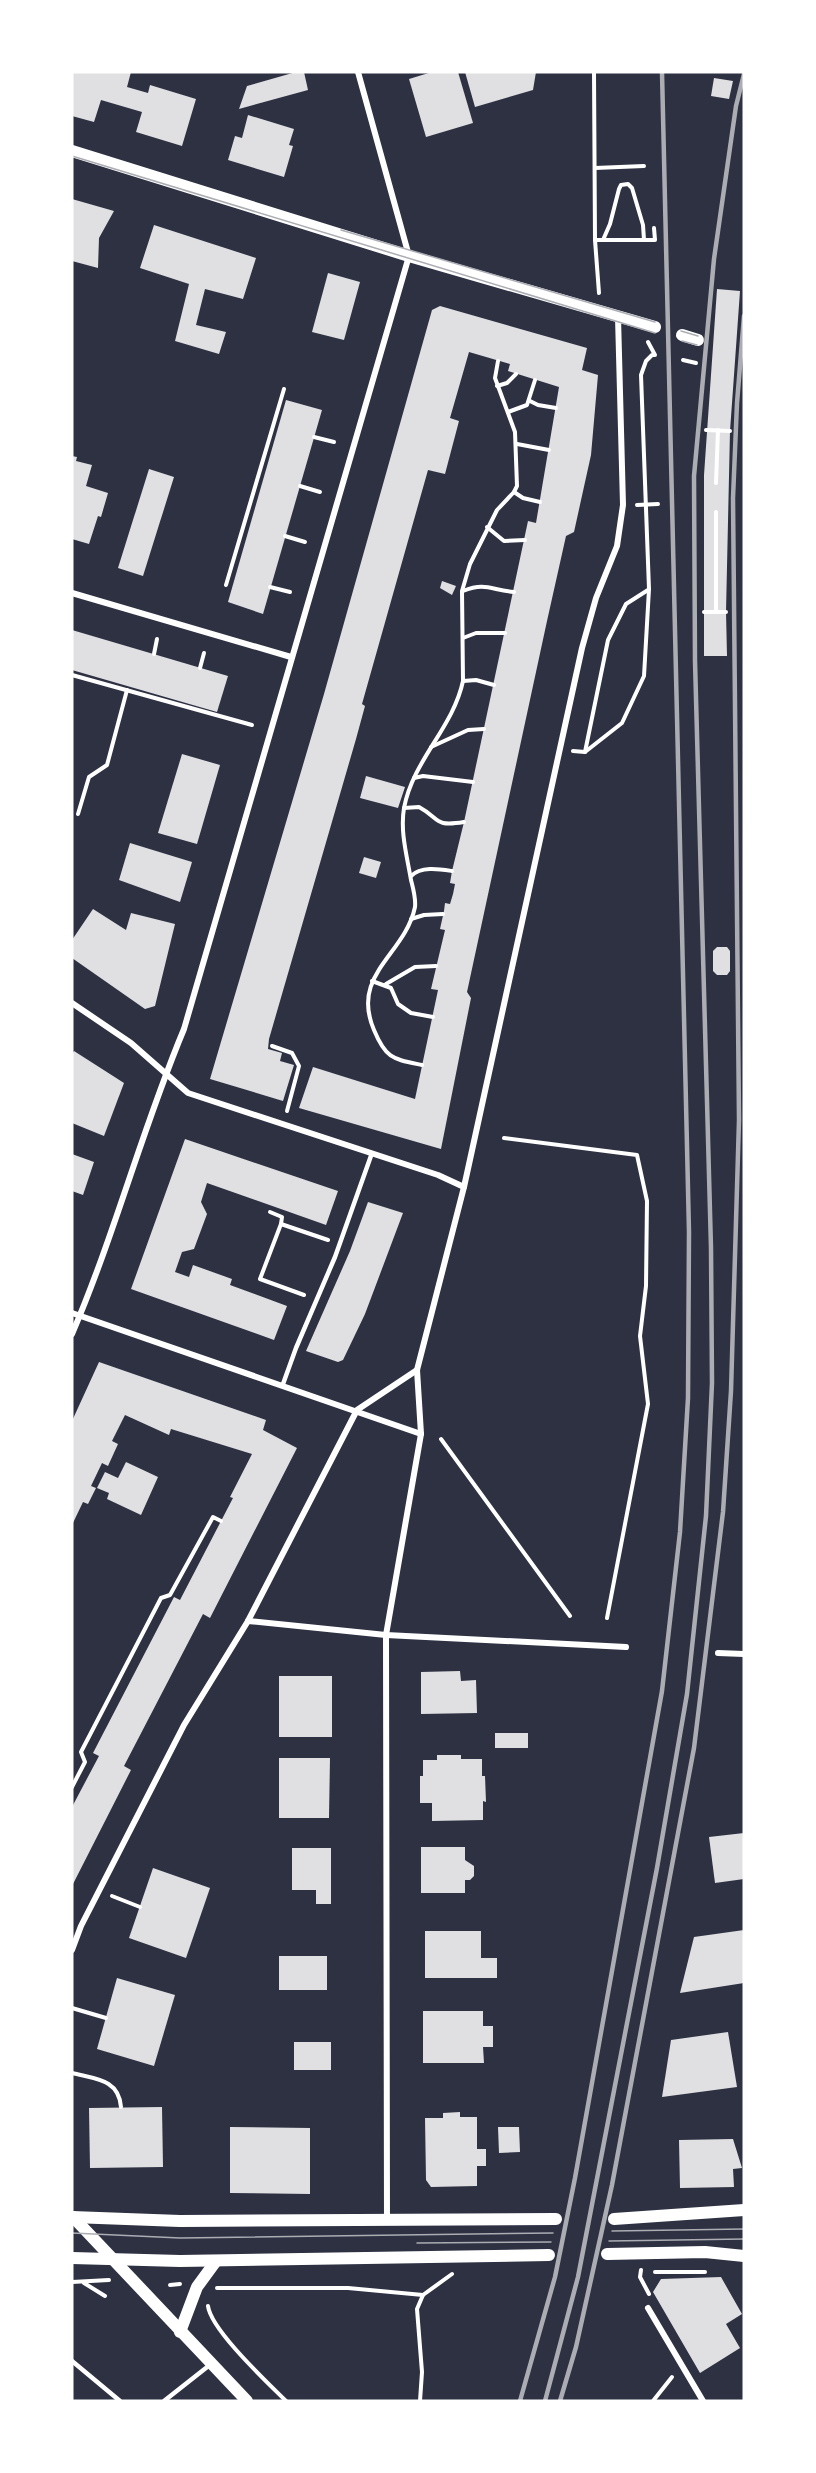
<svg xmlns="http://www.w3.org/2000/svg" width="816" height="2473" font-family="'Archivo Narrow',sans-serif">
<rect width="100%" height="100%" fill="#2d3142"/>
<!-- building -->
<g fill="#e0e0e3">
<polygon points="72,72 131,72 127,87 148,93 150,85 196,99 182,146 136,132 142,112 101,100 94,122 72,116"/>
<polygon points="296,72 304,72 308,90 239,109 247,86"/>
<polygon points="432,72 458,72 473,123 426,137 409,79"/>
<polygon points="465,72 536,72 533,90 475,107"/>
<polygon points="714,78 733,81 729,99 711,96"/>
<polygon points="248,115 294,129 289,145 293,146 284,177 228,160 235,136 242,138"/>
<polygon points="72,199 114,211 99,238 98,268 72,261"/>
<polygon points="154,225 256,258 243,299 205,289 196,325 226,332 219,354 175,341 189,284 140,268"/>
<polygon points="328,273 360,282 344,340 312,332"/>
<polygon points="717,289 740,291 730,431 726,612 727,656 704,656 704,475"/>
<polygon points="440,306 587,348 582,370 598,375 591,455 574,532 566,536 547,621 467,992 471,998 441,1149 299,1108 313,1067 415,1099 438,990 431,989 445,930 440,929 444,911 445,903 450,904 453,894 455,884 450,883 452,871 464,822 528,521 536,523 559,387 508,371 510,364 469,352 450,418 459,421 445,474 428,470 362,704 365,706 356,739 269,1039 268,1049 282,1053 280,1061 294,1065 283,1101 210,1079 324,694 432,310"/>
<polygon points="286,400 322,410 263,614 228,602"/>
<polygon points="72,456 77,457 76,461 92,465 86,486 108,493 101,517 98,516 89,544 72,539"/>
<polygon points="149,469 174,477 143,576 118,568"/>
<polygon points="442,581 456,586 452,595 440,588"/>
<polygon points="72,630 228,676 217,712 72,670"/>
<polygon points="182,754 220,765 197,844 158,833"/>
<polygon points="366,776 405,787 398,808 360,798"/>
<polygon points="130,843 192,862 180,902 119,880"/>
<polygon points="364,857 381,862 376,878 359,873"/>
<polygon points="93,909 126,930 131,913 175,924 155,1006 145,1009 72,958 72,940"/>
<polygon points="717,947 727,947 730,951 730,971 727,975 717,975 713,971 713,951"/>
<polygon points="74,1051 124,1083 104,1136 72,1123 72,1054"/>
<polygon points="185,1139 338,1191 326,1225 207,1183 201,1202 207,1214 194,1249 182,1252 175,1272 189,1277 193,1265 232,1279 230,1285 287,1306 274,1340 131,1289"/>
<polygon points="72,1154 94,1162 83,1195 72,1191"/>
<polygon points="368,1202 403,1213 365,1314 343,1360 338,1362 306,1351 350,1251"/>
<polygon points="99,1362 266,1420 263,1430 297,1448 210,1618 203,1614 124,1766 131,1770 72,1886 72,1807 99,1756 93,1753 174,1597 180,1600 233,1498 230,1497 252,1454 171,1429 169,1435 125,1415 112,1441 118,1444 108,1466 102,1463 91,1486 96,1488 88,1504 83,1502 72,1525 72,1421"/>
<polygon points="126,1462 158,1477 141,1515 107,1499 109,1493 97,1488 105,1472 118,1478"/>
<polygon points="460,1671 461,1681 476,1680 477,1713 421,1714 421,1672"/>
<rect x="279" y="1676" width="53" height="61"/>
<rect x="495" y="1733" width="33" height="15"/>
<polygon points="437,1755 461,1755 461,1759 482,1759 482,1776 485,1776 486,1802 483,1801 483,1820 432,1821 432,1803 420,1803 420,1776 423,1776 423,1760 437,1760"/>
<polygon points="279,1758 330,1758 329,1818 279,1818"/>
<polygon points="744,1833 744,1879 715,1883 709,1837"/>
<polygon points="421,1847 465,1847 465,1860 474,1866 474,1876 470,1880 465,1880 465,1893 421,1893"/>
<polygon points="292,1848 331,1848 331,1904 316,1904 316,1890 292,1890"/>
<polygon points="153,1868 210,1888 186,1958 129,1938"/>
<polygon points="744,1930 744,1983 680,1993 694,1937"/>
<polygon points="425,1931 481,1931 481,1958 497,1958 497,1978 425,1978"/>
<rect x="279" y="1956" width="48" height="34"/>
<polygon points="117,1978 175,1995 154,2066 97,2049"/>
<polygon points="423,2011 483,2011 483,2026 493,2026 493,2047 483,2047 484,2063 423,2063"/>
<polygon points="728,2032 737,2087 662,2097 671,2040"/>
<rect x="294" y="2042" width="37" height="28"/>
<polygon points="162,2107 163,2167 90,2168 89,2108"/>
<polygon points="460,2112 460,2117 477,2117 477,2149 486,2149 486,2166 477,2166 477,2186 431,2187 426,2180 425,2118 443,2118 443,2113"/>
<polygon points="230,2127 310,2128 310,2194 230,2193"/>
<polygon points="498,2127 519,2127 520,2152 499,2153"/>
<polygon points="733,2139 742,2168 733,2169 734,2187 680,2188 679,2140"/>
<polygon points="721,2277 742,2314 726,2324 740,2348 700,2373 653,2292 661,2279"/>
</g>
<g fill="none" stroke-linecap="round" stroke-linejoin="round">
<!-- path -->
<g stroke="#fff" stroke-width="4">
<polyline points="594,72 595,240 599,293"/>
<polyline points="595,168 644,166"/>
<polyline points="595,240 603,240 610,224 619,189 621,185 628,184 632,188 643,225 644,240"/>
<polyline points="603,240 655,240 654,228"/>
<polyline points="683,360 696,363"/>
<polyline points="497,386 507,383 516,374"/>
<polyline points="530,401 538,405 556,408"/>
<polyline points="508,412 527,405 535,380"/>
<polyline points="706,430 730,431"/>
<polyline points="314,437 334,442"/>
<polyline points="517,444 549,450"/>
<polyline points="716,483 718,430"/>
<polyline points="300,486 320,492"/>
<polyline points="514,492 523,498 540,502"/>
<polyline points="637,505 658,504"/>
<polyline points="487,527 504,541 525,540"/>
<polyline points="285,536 305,542"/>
<polyline points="226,585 284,389"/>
<polyline points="270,587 290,592"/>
<path d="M463 591C486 582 491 590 514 592"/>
<polyline points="704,612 726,612"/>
<polyline points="716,612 716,512"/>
<polyline points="463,638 476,633 505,633"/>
<polyline points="154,654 157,639"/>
<polyline points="200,668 204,653"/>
<polyline points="72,675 252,725"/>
<polyline points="463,681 476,680 494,685"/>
<polyline points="431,747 468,730 484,729"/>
<polyline points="573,751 585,752 622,723 644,676 649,589 641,375 646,361 652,355 655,355 648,342"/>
<polyline points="585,752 608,640 626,604 648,590"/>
<polyline points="414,778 423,776 473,782"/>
<path d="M404 808 419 807C441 819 433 827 464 822"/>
<polyline points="78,814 89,777 107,765 127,690"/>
<path d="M411 876C421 866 439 869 452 871"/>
<polyline points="411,919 424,915 443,914"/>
<polyline points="372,981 391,988 398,1004 411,1013 433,1017"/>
<polyline points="386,984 415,967 436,966"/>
<polyline points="272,1046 292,1053 299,1066 287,1111"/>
<path d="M422 1065C393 1059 386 1059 374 1030 350 974 405 955 415 907 416 898 413 888 411 880 407 856 400 832 404 808 413 760 453 728 463 681L462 591 470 564 497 510 514 492 517 486 515 432 495 378 498 361"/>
<polyline points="504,1138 637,1155 647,1201 646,1286 640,1336 648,1404 607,1618"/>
<polyline points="270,1212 282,1217 281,1224"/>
<polyline points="304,1295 260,1279 281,1224 328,1240"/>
<polyline points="441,1439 570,1616"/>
<polyline points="72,1787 85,1762 81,1752 161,1598 170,1595 213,1517 221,1521"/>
<polyline points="112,1896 140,1907"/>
<polyline points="72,2008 106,2018"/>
<path d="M72 2073C95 2079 119 2079 121 2107"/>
<polyline points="641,2270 640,2277 649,2294"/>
<polyline points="655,2272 705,2272"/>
<polyline points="72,2282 109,2280"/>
<polyline points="84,2283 105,2296"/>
<polyline points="170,2285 180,2284"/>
<polyline points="217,2288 348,2288 423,2295"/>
<path d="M208 2306C211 2330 267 2382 286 2401"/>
<polyline points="420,2401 422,2372 417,2309 423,2295 452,2274"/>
<polyline points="653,2401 672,2377"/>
</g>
<!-- service -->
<g stroke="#fff" stroke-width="4.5">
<polyline points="283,1384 296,1348 335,1257 372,1153"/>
<polyline points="72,2361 120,2401"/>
<polyline points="164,2401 211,2364"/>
</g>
<!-- minor -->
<g stroke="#fff" stroke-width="6">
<polyline points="72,593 291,657"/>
<polyline points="72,1003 131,1043 188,1093 438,1175 464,1187"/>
<polyline points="72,1313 421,1434"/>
<path d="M72 1334C115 1234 142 1129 184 1029L409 256 358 72"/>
<polyline points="248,1621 386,1635 626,1647"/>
<polyline points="718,1653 744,1654"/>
<polyline points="72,1950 81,1926 184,1725 248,1621 357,1410 417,1370"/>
<polyline points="387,2220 386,1635 421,1434 417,1370 464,1187 582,648 596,598 617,546 623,505 618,317"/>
<polyline points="648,2308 703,2401"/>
</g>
<!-- secondary -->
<g stroke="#fff" stroke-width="12">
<polyline points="72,151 409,256 655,327"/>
<polyline points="682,335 698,340"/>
<polyline points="72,2217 180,2221 556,2219"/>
<polyline points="73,2217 247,2401"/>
<polyline points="614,2219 744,2210"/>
<polyline points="607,2254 705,2252 744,2256"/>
<polyline points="72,2258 180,2261 549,2255"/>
<polyline points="180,2332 197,2287 216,2261"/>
</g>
<!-- tram -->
<g stroke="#abadb3" stroke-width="1.5">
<polyline points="72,156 655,333"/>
<polyline points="341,230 655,322"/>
<polyline points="681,331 698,336"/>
<polyline points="682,341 697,345"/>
<polyline points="612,2231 744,2229"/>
<polyline points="72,2233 180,2238 553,2233"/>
<polyline points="609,2241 744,2239"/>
<polyline points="417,2243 551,2242"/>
</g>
<!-- rail -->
<g stroke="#abadb3" stroke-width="4.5">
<polyline points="520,2401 555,2277 575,2178 662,1691 680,1532 688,1398 689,1232 662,72"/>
<polyline points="545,2401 578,2277 657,1868 687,1694 706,1516 712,1383 711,1248 695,661 694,476 714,259 736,106 744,74"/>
<polyline points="560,2401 576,2347 612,2185 694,1748 723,1512 731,1391 739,1120 733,498 737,403 744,316"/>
</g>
</g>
<!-- border -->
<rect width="816" height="2473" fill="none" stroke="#ffffff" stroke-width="147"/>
</svg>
